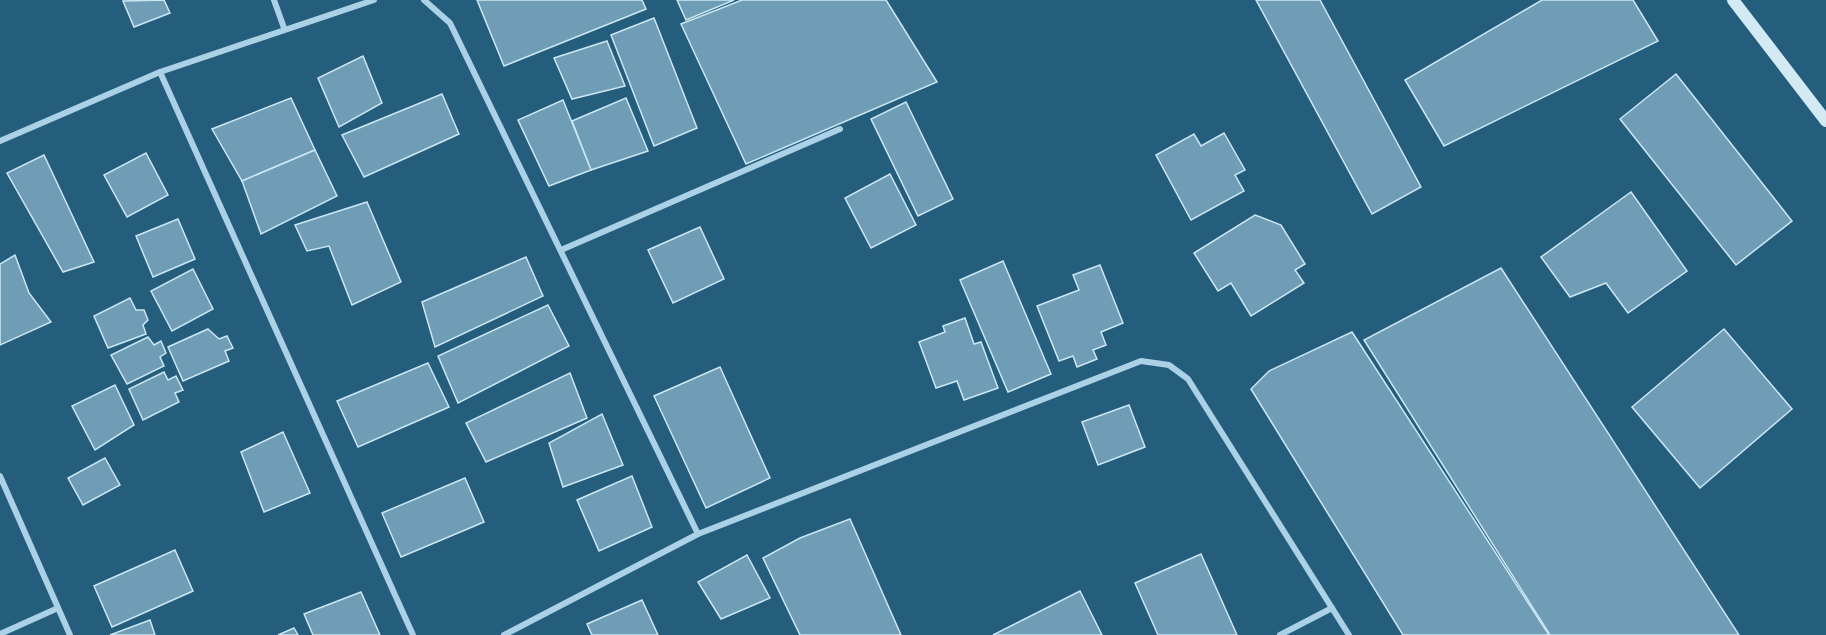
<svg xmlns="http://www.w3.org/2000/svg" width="1826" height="635" font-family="'DM Sans',sans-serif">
<rect width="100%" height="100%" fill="#255e7c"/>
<!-- building -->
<g fill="#6e9db5" stroke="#cce7f4" stroke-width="1.5">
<polygon points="164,0 170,13 134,27 123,1"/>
<polygon points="477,0 642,0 646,9 504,66"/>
<polygon points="677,0 734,0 686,20"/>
<polygon points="742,0 886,0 937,82 746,164 681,24"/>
<polygon points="1256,0 1320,0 1421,187 1372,214"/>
<polygon points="1542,0 1633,0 1658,41 1444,146 1405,80"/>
<polygon points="654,18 697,128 654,146 611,35"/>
<polygon points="607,41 625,86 572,99 554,58"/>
<polygon points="363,56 382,103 339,127 318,78"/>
<polygon points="1676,74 1792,221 1736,265 1620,119"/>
<polygon points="442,94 459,134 364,177 342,135"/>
<polygon points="291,98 315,150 242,181 212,129"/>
<polygon points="626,98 648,151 591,170 572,121"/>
<polygon points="563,100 591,170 549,186 518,120"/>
<polygon points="906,102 953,199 918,216 871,119"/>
<polygon points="1224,133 1245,170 1235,175 1244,191 1191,220 1156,155 1194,134 1201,146"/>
<polygon points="315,150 337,196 261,234 242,181"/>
<polygon points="146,153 168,195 127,217 104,175"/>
<polygon points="44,155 94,262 63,272 7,173"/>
<polygon points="890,174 916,225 871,248 845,198"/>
<polygon points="1631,192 1687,271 1628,313 1606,283 1570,297 1541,257"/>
<polygon points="367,202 401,282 352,305 329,246 307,251 295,225"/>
<polygon points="1255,215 1281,225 1305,264 1295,270 1304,283 1251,316 1231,283 1218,291 1194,253"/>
<polygon points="178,219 195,259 153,277 136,236"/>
<polygon points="700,227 724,279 673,303 648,250"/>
<polygon points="15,255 29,293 51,322 0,345 0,264"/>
<polygon points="526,257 543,296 435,347 422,302"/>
<polygon points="1003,261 1051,374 1008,392 960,280"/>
<polygon points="1100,265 1123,323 1101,332 1106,345 1093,350 1097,359 1077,367 1073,356 1059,361 1037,306 1079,290 1073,275"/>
<polygon points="1501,268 1739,635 1550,635 1364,340"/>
<polygon points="193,269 213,309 172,331 151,291"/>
<polygon points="130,298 136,310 144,310 148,320 143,325 146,334 108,348 94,316"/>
<polygon points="548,305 569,346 458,403 438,356"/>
<polygon points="965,318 974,344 981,342 998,388 964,400 957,381 936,388 919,342 945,332 943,326"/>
<polygon points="208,329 219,339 227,336 233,348 225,351 229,361 183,381 168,347"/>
<polygon points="1724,329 1792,409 1700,488 1632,407"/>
<polygon points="1352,332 1549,635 1403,635 1251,389 1269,371"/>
<polygon points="148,337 154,345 161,341 166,353 160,357 164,366 127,384 111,355"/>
<polygon points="428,363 449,407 358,447 337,401"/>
<polygon points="720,367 770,478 706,508 654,396"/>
<polygon points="164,372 168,380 176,376 183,390 175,393 179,402 143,420 129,389"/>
<polygon points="570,373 587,418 486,462 466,423"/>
<polygon points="115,385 134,425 95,450 72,406"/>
<polygon points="1129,405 1145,447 1098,465 1082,422"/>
<polygon points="602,414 623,465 563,487 549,443"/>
<polygon points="283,432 310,493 264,512 241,452"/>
<polygon points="105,458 120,485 83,505 68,478"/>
<polygon points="632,476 652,527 599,551 577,500"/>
<polygon points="465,478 484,522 401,557 382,513"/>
<polygon points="850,519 901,635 800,635 763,558 800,538"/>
<polygon points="175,550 193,591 112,627 94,586"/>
<polygon points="1201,554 1237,635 1158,635 1135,583"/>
<polygon points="747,555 770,598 721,619 698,582"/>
<polygon points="1080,591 1102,635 993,635"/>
<polygon points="361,592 380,635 313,635 304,614"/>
<polygon points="642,600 658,635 592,635 587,624"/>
<polygon points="150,620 155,635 110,635"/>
<polygon points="294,628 298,635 278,635"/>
</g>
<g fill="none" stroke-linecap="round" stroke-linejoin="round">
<!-- street -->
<g stroke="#aad1e5" stroke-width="6">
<polyline points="274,0 284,28"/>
<polyline points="424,0 450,23 698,534"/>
<polyline points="160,72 413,635"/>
<polyline points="0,141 160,72 374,0"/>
<polyline points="561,250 840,129"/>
<polyline points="0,476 70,635"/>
<polyline points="0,634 58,608"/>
<polyline points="504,635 698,534 1141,361 1169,365 1188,379 1349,635"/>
<polyline points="1280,635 1332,608"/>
</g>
<!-- secondary -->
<polyline stroke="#d3e9f4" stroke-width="12" points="1733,0 1826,121"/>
</g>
</svg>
